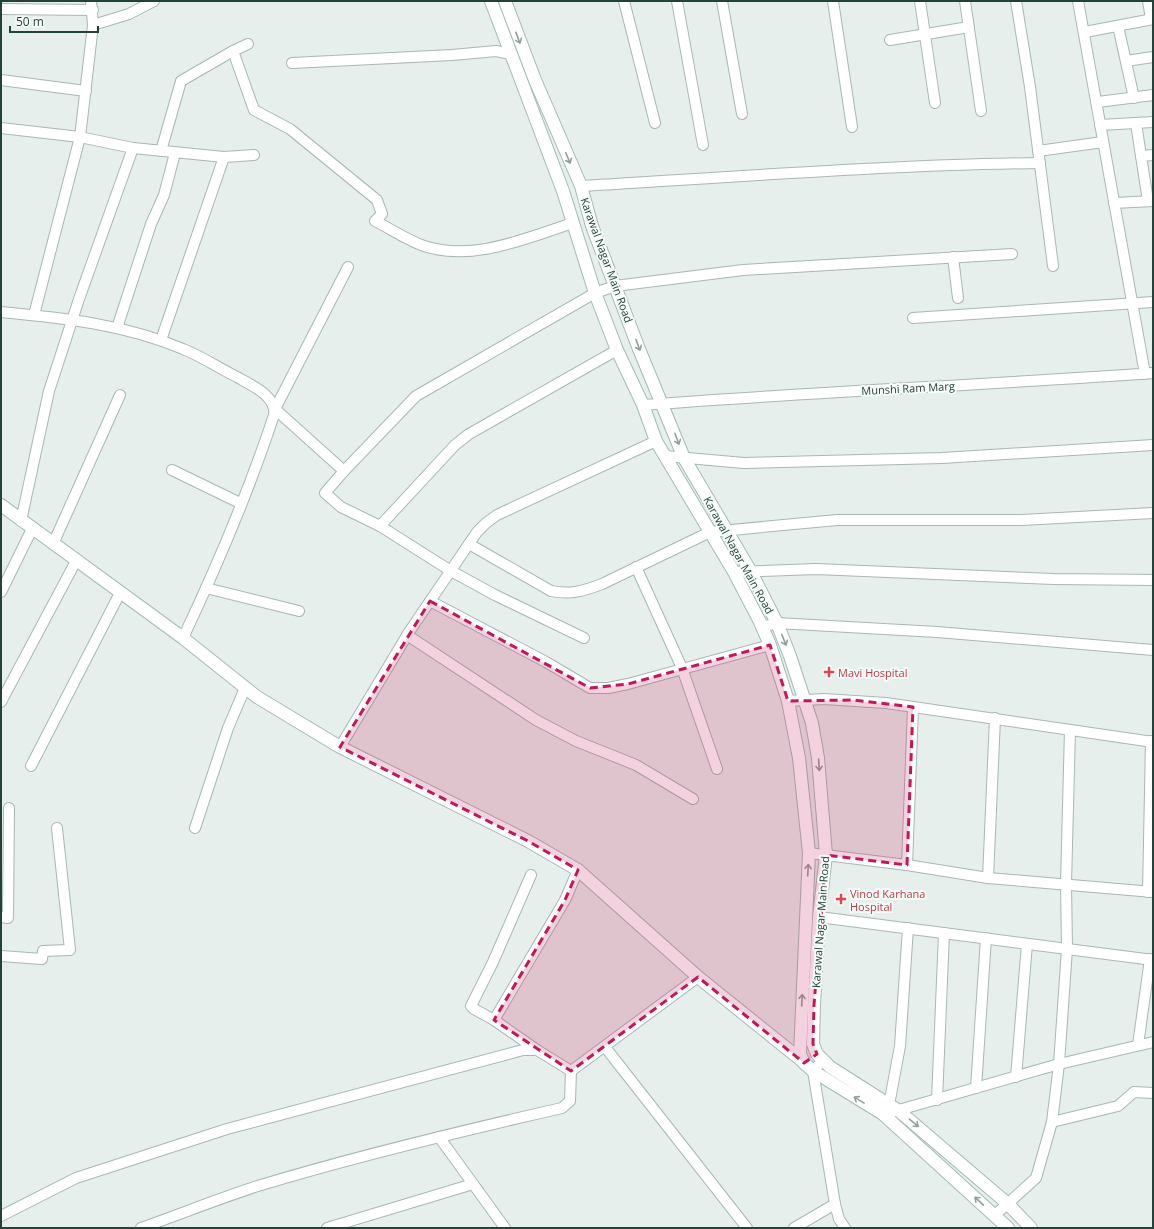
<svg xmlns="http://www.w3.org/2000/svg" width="1154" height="1229" font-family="'Open Sans',sans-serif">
<rect width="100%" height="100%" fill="#e6efeb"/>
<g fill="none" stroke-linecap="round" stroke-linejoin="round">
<defs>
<g id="street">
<polyline points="624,1 655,123"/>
<polyline points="677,1 703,145"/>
<polyline points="722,1 742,114"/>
<polyline points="833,1 852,127"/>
<polyline points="920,1 935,103"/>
<polyline points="965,1 981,111"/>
<polyline points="1016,1 1030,87 1053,266"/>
<polyline points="1078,1 1145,374"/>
<polyline points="1148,1 1151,19"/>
<polyline points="1,9 93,10"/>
<polyline points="93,25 129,14 154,1"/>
<polyline points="1118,26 1134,98"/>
<polyline points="1085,32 1153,19"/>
<polyline points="890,40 969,27"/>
<path d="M233 51 254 110 290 129 377 200 382 214 375 221C391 229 407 240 424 246 474 262 526 238 573 223"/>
<polyline points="1126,61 1153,57"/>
<polyline points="292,63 452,55 496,51 511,54"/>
<polyline points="1,80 86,91"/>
<polyline points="1098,102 1153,95"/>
<polyline points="1136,123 1141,156"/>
<polyline points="1100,125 1153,122"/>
<polyline points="1,128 80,137 133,148 224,157 254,155"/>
<polyline points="161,151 181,81 233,51 248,44"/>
<polyline points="1038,151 1103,142"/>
<path d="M581 186C734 177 887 165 1040 163"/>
<polyline points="1148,201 1141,156 1153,155"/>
<polyline points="1114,203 1153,201"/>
<polyline points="953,257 958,298"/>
<path d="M1 312C63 318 124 324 183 349 201 356 219 368 237 377 251 385 277 396 274 415 249 491 217 566 183 638"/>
<polyline points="34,315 80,137 93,25 91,1"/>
<polyline points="913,318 1153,302"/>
<polyline points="117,328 151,224 164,195 175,153"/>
<polyline points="161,340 224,157"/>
<path d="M643 405C813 392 983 385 1153 373"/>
<polyline points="665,456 744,463 942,458 1153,445"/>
<polyline points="172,470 240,503"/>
<polyline points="344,471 275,409 348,267"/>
<polyline points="21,521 49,391 79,299 133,148"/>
<polyline points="380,526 455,445 469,434 617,350"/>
<polyline points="53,544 120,395"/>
<path d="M469 544 551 591C570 595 584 591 602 584L710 532 837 520H1021L1153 513"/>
<polyline points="636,567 682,668 717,769"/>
<polyline points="734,572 816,569 1054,579 1153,580"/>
<polyline points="206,588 299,611"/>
<polyline points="1,592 32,529"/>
<polyline points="430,601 546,662 590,688 608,688 628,684 770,645"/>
<polyline points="762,627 777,623 937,632 1153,650"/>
<polyline points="407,635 536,720 576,741 636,765 693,799"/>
<polyline points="584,638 495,595 451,571 380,526 341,507 325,493 344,471 416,396 595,293 615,286 743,270 1012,254"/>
<polyline points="788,701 824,699 886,703 1153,742"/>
<polyline points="1,702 76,561"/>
<polyline points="340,747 409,632 477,532 486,523 497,515 656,441"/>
<polyline points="31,766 120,593"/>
<polyline points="195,828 228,728 245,688"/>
<polyline points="809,853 907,865 988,878 1153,892"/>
<polyline points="907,865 913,707"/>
<polyline points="988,878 995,718"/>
<polyline points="1148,892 1151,741"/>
<polyline points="1,917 8,918 9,808"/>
<polyline points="819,917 1153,960"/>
<polyline points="1,956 42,959 43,951 70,950 57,828"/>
<polyline points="494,1020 474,1009 471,1006 493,962 531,875"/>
<polyline points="1138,1045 1150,959"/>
<polyline points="605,1047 747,1228"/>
<polyline points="537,1050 494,1020 565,900 578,870"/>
<polyline points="823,1060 813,1071 835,1204 839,1219 845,1228"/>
<polyline points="1016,1077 1027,944"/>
<polyline points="976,1088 986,938"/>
<polyline points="937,1100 944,933"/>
<polyline points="889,1105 900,1046 908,928"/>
<polyline points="892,1112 1059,1064 1153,1042"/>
<polyline points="1052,1122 1118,1106 1134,1092 1153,1093"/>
<polyline points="439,1137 505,1228"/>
<polyline points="995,1215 1036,1178 1052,1122 1059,1064 1067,949 1066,884 1070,730"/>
<polyline points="1,1216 76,1178 227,1129 523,1050 537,1050 571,1071"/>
<path d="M141 1228C181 1214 220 1198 261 1185 360 1155 461 1131 562 1108L570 1101 571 1071 698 977"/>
<polyline points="327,1228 473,1184"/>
<polyline points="794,1228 835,1204"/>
</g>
<g id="secondary">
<polyline points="491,1 563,191 595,293 617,350 643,405 656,441 734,572 760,622 770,645 788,701 799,758 809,853 800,1054 804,1063 813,1071 883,1114 1008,1228"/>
<polyline points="505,1 535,80 581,186 592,226 639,349 684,458 751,572 777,623 790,656 812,723 818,758 826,855 819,917 814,1005 813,1044 817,1054 830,1067 899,1111 1008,1204 1031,1228"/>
<polyline points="1,505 183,638 257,697 340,747 528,841 578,870 698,977 805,1063"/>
</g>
</defs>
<!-- street casing -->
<use href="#street" stroke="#a8b8b2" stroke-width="12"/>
<!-- secondary casing -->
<use href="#secondary" stroke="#a4bbb3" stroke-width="14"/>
<!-- street -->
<use href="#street" stroke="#fff" stroke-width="10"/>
<!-- secondary -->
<use href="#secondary" stroke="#fff" stroke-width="12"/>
</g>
<!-- one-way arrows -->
<defs><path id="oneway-shaft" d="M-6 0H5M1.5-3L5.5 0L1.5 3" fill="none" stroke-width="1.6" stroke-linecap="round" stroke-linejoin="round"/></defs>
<g stroke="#92a09c">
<use href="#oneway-shaft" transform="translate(518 38) rotate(70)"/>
<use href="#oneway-shaft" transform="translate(568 158) rotate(67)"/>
<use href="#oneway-shaft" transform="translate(638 345) rotate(69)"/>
<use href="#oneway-shaft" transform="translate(677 439) rotate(70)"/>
<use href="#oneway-shaft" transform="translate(784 640) rotate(68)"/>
<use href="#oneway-shaft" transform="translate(819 765) rotate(86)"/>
<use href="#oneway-shaft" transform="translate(808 870) rotate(-87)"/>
<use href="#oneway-shaft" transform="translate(802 1000) rotate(-87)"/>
<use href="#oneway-shaft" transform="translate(859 1100) rotate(-149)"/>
<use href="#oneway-shaft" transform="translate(914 1123) rotate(40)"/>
<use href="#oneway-shaft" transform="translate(979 1201) rotate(-137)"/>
</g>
<!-- marked area -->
<path fill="#c2185b" fill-opacity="0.2" stroke="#c2185b" stroke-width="3" stroke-dasharray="8 5" stroke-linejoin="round" d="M430 601 590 688 628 684 770 645 788 701 853 700 913 707 907 865 826 855 814 1005 813 1044 817 1054 804 1063 698 977 571 1071 494 1020 565 900 578 870 528 841 340 747Z"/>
<!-- markers -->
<g fill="#e0444e" stroke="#f7fbf9" stroke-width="1.5">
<path d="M827 666h4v4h4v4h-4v4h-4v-4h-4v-4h4z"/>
<path d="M839 893h4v4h4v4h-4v4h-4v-4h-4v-4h4z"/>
</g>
<g text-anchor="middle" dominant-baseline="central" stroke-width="4" stroke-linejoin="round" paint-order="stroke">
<!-- street labels -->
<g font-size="11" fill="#24423a" stroke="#f7fbf9">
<text transform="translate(607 260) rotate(70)">Karawal Nagar Main Road</text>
<text transform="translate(908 388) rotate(-3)">Munshi Ram Marg</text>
<text transform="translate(739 555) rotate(61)">Karawal Nagar Main Road</text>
<text transform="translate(820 922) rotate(-86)">Karawal Nagar Main Road</text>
</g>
<!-- health labels -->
<g font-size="11" fill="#be3a42" stroke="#f7fbf9" text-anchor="start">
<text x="838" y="672">Mavi Hospital</text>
<text x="850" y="893">Vinod Karhana<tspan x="850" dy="13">Hospital</tspan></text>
</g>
</g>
<!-- border -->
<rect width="1154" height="1229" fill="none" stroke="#24423a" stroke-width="4"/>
<!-- scale -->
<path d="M10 26v6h88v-6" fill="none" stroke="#24423a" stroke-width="2"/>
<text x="16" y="26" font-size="12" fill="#24423a" stroke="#f7fbf9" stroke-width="3" paint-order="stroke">50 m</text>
</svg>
